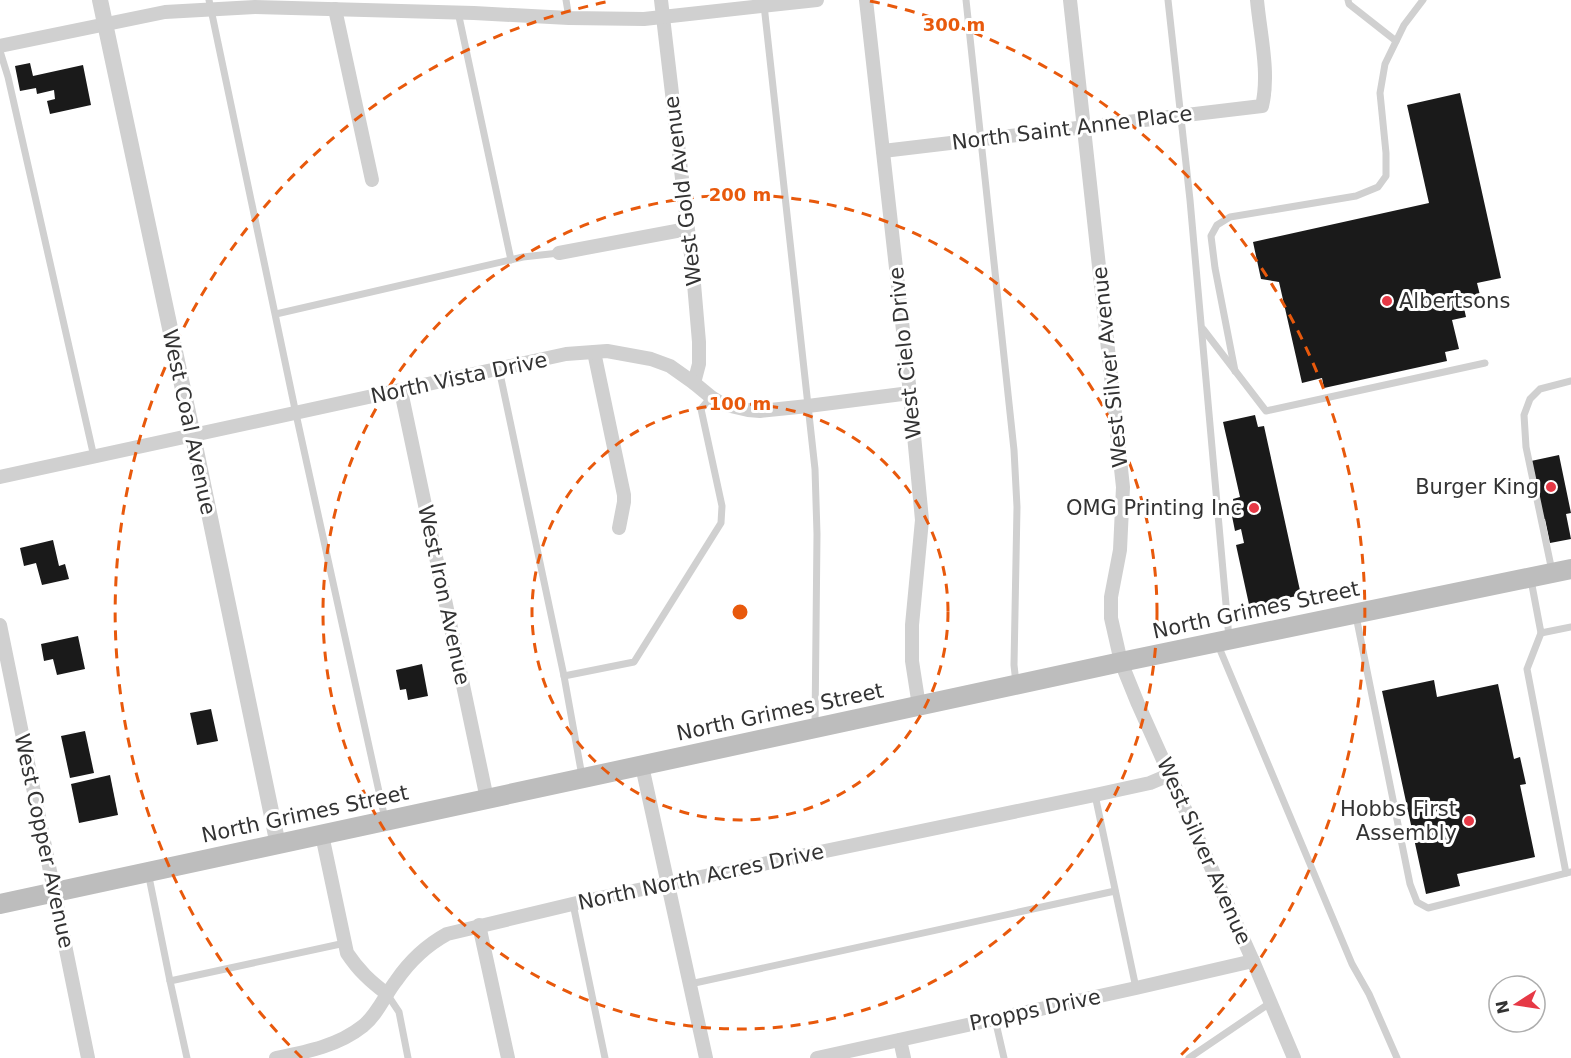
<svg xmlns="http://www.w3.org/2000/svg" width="1571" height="1058" font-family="'DejaVu Sans',sans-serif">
<rect width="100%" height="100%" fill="#fff"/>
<!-- building -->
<g fill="#1a1a1a">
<polygon points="30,63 33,76 83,65 91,105 50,114 47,101 55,99 54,90 37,94 36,88 20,91 15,66"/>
<polygon points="1460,93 1501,278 1477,283 1480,295 1462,299 1466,317 1452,320 1459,349 1445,352 1447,361 1324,388 1322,378 1302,383 1279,282 1261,279 1253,242 1429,203 1407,105"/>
<polygon points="1255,415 1258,427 1264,426 1301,595 1274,601 1274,604 1250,609 1236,545 1244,543 1241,529 1235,531 1232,516 1236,516 1233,499 1240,497 1223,422"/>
<polygon points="1559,455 1571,513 1566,514 1571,539 1550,543 1545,519 1543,519 1531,461"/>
<polygon points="53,540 59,566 65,564 69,579 42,585 36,563 24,566 20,548"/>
<polygon points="78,636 85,669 57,675 53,659 44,661 41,644"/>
<polygon points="422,664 428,696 408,700 406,689 400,690 396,670"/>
<polygon points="1434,680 1437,697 1498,684 1514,759 1520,757 1526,784 1520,785 1535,857 1457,874 1460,886 1426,894 1382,691"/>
<polygon points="211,709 218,741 197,745 190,713"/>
<polygon points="85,731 94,773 70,778 61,736"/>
<polygon points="110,775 118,815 79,823 71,784"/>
</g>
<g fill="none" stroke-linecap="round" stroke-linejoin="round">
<!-- service -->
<g stroke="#d0d0d0" stroke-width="7">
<polyline points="209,0 296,414 385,819"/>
<polyline points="566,0 569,18"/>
<polyline points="966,0 1014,450 1017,507 1014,665 1016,683"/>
<polyline points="1168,0 1190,200 1229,638"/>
<polyline points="1348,0 1349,4 1396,41"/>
<polyline points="764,5 815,469 817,534 815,726"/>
<polyline points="458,12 511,260"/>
<polyline points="0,51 8,77 94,457"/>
<polyline points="276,314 523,257 559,253"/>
<polyline points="1203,329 1266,411 1485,363"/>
<polyline points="499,369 564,676 582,776"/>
<polyline points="1235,371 1215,268 1211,236 1217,225 1230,217 1356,196 1378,187 1386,176 1386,153 1380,93 1385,64 1404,25 1423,0"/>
<polyline points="1552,571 1526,447 1524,415 1530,399 1540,389 1571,381"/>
<polyline points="1531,580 1541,633 1571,627"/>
<polyline points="1356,616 1410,884 1417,902 1428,908 1571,872"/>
<polyline points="1541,633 1527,669 1566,873"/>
<polyline points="1218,645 1352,964 1369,994 1397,1058"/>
<polyline points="564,676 634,662 721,523 722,506 701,409 711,397"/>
<polyline points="1095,795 1136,988"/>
<polyline points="148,872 170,981 187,1058"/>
<polyline points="573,904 605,1058"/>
<polyline points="170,981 345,943"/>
<polyline points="690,984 1115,891"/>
<polyline points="387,994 399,1012 408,1058"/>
<polyline points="995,1019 1004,1058"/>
<polyline points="1189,1058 1270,1003"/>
</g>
<!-- minor -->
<g stroke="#d0d0d0" stroke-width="14">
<polyline points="661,0 693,272 699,342 699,364 694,383"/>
<polyline points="866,0 910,393 922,520 912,625 912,661 919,706"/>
<polyline points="1070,0 1123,487 1120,550 1111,597 1111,618 1121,662 1138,704 1253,961 1294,1058"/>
<polyline points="335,9 372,180"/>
<polyline points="0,46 165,12 255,7 474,13 569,18 644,19 817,0"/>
<path d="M883 151 1262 106C1270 73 1260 34 1257 0"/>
<polyline points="559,253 687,229"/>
<polyline points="594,352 624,495 624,502 619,528"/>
<polyline points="401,391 487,799"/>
<polyline points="0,477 566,354 607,351 651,359 670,366 694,383 711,397 722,404 748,410 760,411 808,406 910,393"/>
<polyline points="0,625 88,1058"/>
<polyline points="642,766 706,1058"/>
<path d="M322 835 347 953C359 971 370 981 387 994"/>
<polyline points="479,925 508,1058"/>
<polyline points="900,1040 904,1058"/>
<path d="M276 1058C306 1052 338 1046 363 1026 377 1015 385 995 396 981 409 962 427 945 447 934L585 901 1095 795 1150 783 1169 775"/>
<polyline points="817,1058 1136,988 1253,961"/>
</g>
<!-- tertiary -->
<polyline stroke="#d0d0d0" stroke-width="16" points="100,0 193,436 278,845"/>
<!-- secondary -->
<polyline stroke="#bdbdbd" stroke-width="20" points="0,904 1121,662 1571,569"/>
</g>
<!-- distance rings -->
<g fill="none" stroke="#e8590c" stroke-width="3" stroke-dasharray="10 8">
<circle cx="740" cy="612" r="208"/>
<circle cx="740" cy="612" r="417"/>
<path d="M302 1058A625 625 0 0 1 610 1M870 1A625 625 0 0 1 1178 1058"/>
</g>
<!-- markers -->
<g fill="#e63946" stroke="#fff" stroke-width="2">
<circle cx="1387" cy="301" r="6"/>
<circle cx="1551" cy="487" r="6"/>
<circle cx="1254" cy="508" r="6"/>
<circle cx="1469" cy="821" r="6"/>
</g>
<g text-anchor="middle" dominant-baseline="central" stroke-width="6" stroke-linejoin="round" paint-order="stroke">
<!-- street labels -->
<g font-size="21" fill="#333" stroke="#fff">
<text transform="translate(1072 128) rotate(-7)">North Saint Anne Place</text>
<text transform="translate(683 191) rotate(-97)">West Gold Avenue</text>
<text transform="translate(905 353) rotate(-96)">West Cielo Drive</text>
<text transform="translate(1110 367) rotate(-96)">West Silver Avenue</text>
<text transform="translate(459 378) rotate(-12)">North Vista Drive</text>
<text transform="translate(189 422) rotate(78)">West Coal Avenue</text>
<text transform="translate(444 595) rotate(78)">West Iron Avenue</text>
<text transform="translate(1256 610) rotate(-12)">North Grimes Street</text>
<text transform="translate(780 712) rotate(-12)">North Grimes Street</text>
<text transform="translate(305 814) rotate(-12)">North Grimes Street</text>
<text transform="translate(44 841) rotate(78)">West Copper Avenue</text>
<text transform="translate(1204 851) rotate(66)">West Silver Avenue</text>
<text transform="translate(701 877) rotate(-12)">North North Acres Drive</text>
<text transform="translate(1035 1010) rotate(-12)">Propps Drive</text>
</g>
<!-- poi labels -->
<g font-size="21" fill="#333" stroke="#fff" text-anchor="end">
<text x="1399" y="301" text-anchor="start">Albertsons</text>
<text x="1539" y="487">Burger King</text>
<text x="1242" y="508">OMG Printing Inc</text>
<text x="1457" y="809">Hobbs First<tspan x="1457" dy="24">Assembly</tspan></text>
</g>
</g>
<circle cx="740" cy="612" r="9" fill="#e8590c" stroke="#fff" stroke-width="3"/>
<g font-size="18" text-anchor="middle" font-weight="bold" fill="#e8590c" stroke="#fff" stroke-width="6" stroke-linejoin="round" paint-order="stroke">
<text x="954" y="31">300 m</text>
<text x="740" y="201">200 m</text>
<text x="740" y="410">100 m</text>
</g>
<!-- north arrow -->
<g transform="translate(1517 1004) rotate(258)"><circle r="28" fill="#ffffff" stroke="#adadad" stroke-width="1.5"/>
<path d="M0-4.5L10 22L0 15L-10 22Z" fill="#e63946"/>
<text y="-9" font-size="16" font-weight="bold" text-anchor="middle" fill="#333333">N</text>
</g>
</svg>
